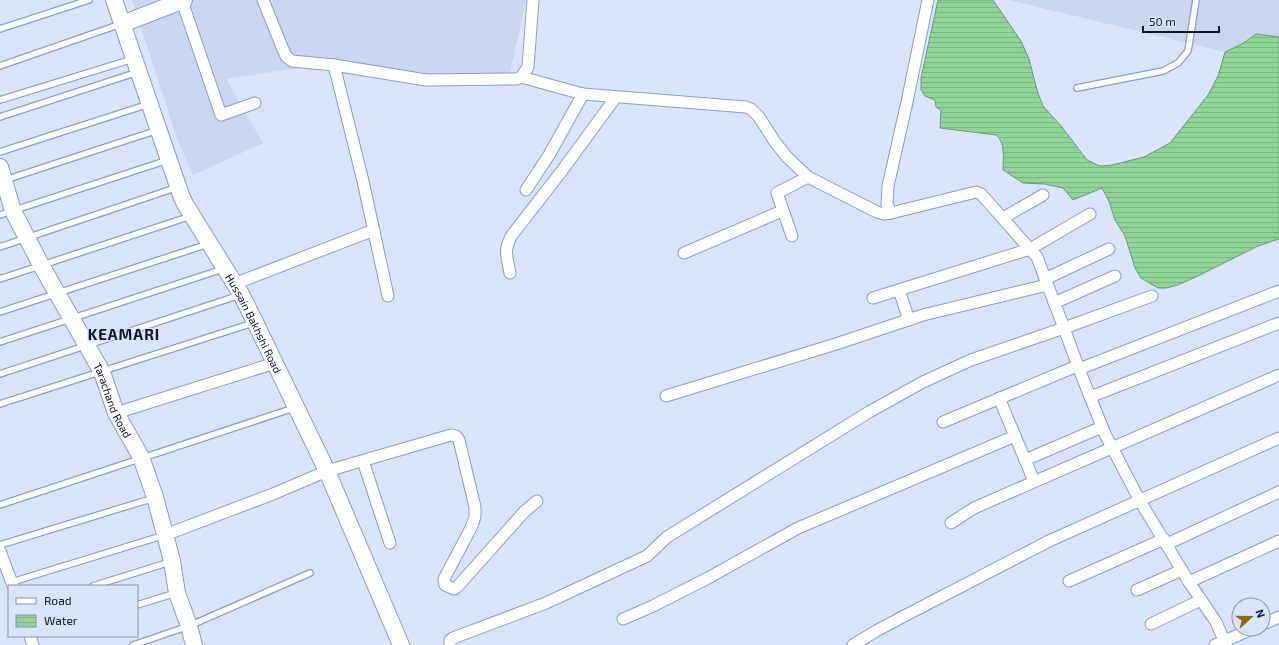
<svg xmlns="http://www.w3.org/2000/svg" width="1279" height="645" font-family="'Exo 2',sans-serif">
<defs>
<pattern id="water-rules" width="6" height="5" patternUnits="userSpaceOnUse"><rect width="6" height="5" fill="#90d498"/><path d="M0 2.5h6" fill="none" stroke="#7bb583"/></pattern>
</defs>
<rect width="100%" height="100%" fill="#dae4fc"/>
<!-- built -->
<g fill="#cad5ef">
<polygon points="132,0 526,0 508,82 300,68 226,79 263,143 193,175 177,138"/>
<polygon points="1009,0 1279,0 1279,37 1256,34 1242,44 1225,52"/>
</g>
<!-- water -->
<path fill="url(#water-rules)" stroke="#699b77" d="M938 0H993L1021 41 1029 59 1037 90 1043 106 1062 127 1087 160 1100 166 1112 165 1144 157 1170 143 1208 95 1218 76 1225 52 1242 44 1256 34 1279 37V239L1258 246 1202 274 1178 285 1166 288H1158L1141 278 1135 268 1125 236 1115 220 1109 201 1102 188 1073 200 1063 188 1044 184 1023 183 1003 170C1003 159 1006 143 996 135L940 128 941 110 936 107 935 100 925 96 921 90V78Z"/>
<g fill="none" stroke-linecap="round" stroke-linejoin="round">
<defs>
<g id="lane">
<polyline points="0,29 89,0"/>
<polyline points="0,66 121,24"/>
<polyline points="1077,88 1163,71 1178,63 1188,51 1196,0"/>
<polyline points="0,100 133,59"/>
<polyline points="0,117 138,72"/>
<polyline points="0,152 149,104"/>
<polyline points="5,180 158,130"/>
<polyline points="0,215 168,160"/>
<polyline points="0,247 178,187"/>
<polyline points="0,279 191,216"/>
<polyline points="0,312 208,244"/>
<polyline points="0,342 223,269"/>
<polyline points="0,374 240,295"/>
<polyline points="0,404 253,323"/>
<polyline points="0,505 294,408"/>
<polyline points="0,545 154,498"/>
<polyline points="12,582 165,535"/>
<polyline points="93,586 170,562"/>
<polyline points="137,605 176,593"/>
<polyline points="133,645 189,626 310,573"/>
</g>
<g id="street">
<polyline points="263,0 282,47 286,56 292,61 334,65 426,80 517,79 521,77 528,67 533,0"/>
<polyline points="182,1 221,115 255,103"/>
<polyline points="334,65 363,181 388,296"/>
<polyline points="521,77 583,94 746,107 751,109 759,117 775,142 787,157 808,177 877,212 884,214 891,213 968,194 976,192 981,194 1037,257 1064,328 1079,369 1105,434 1140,501 1189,582 1216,622 1226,645"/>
<polyline points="526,190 549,155 583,94"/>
<polyline points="891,213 887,204 888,186 907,102 928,0"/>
<polyline points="1003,218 1043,195"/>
<polyline points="792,236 777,193 808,177"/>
<polyline points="684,253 782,211"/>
<path d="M510 273C507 256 503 251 512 235L561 172 616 97"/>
<polyline points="1045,279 1109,249"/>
<polyline points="234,284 374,230"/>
<polyline points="899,290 909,320"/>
<polyline points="873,298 1030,249 1090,214"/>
<polyline points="1054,303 1115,276"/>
<polyline points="1079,369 1279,291"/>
<polyline points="666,396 836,344 923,315 1047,285"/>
<polyline points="1090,397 1279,323"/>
<polyline points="999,398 1034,481"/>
<polyline points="116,413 275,363"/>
<polyline points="943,422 1077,366"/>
<polyline points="1025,460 1102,427"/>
<polyline points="363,461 390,543"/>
<polyline points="951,523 974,508 1279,375"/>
<polyline points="165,535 273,494 327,471 451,435 456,436 459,440 475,507 475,517 471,528 444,579 445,585 454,589 458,586 524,512 537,501"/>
<polyline points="1167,544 1279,492"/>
<polyline points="0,551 13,586"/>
<polyline points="1069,581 1164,539"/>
<polyline points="1189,582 1279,541"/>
<polyline points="1137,590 1182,570"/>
<polyline points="623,619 653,606 708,578 798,528 1015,436"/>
<polyline points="1151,624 1201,600"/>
<polyline points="1263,624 1279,617"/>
<polyline points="30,636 33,645"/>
<polyline points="450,645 450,640 453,638 546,603 647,556 667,537 869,412 923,382 971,360 1064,328 1152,296"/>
<polyline points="853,645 876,631 910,613 1049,541 1279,438"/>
<polyline points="1215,645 1252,629"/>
</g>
<g id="secondary">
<path id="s1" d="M114 0 181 195 185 204 241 294 255 322 327 471 401 645"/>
<polyline points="122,24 184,0"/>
<path id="s2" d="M0 167 13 211 41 265 102 372 116 413 141 457 155 497 172 561 177 593 189 626 194 645"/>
</g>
</defs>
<!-- lane casing -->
<use href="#lane" stroke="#869cd3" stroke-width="8"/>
<!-- street casing -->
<use href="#street" stroke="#869cd3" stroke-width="13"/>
<!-- secondary casing -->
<use href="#secondary" stroke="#869cd3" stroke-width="18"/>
<!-- lane -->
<use href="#lane" stroke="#fff" stroke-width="5.5"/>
<!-- street -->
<use href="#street" stroke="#fff" stroke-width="11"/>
<!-- secondary -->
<use href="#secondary" stroke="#fff" stroke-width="16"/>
</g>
<g text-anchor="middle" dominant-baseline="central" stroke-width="3" stroke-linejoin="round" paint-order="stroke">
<!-- street labels -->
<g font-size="11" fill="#0f162a" stroke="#dae4fc">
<text stroke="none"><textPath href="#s1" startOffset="354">Hussain Bakhshi Road</textPath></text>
<text stroke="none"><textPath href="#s2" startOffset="260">Tarachand Road</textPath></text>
</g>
<!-- district labels -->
<g font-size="15" font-weight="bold" letter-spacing="1" fill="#0f162a" stroke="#dae4fc">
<text x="124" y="334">KEAMARI</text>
</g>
</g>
<!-- legend -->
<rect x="8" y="585" width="130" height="52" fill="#dae4fc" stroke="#8992a8"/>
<rect x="16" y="598" width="20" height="6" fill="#ffffff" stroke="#8992a8"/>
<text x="44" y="605" font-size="12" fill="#0f162a">Road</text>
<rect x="16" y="615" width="20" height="12" fill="url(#water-rules)" stroke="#8992a8"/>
<text x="44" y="625" font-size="12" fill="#0f162a">Water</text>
<!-- north arrow -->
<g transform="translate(1251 617) rotate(69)"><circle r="19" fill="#dae4fc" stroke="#8992a8"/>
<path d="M0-3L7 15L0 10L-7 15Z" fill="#8b6c0d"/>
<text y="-6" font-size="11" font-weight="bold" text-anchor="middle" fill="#0f162a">N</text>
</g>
<!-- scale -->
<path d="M1143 26v6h76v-6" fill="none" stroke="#0f162a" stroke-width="2"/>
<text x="1149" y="26" font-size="12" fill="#0f162a" stroke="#dae4fc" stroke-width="3" paint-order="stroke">50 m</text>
</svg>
